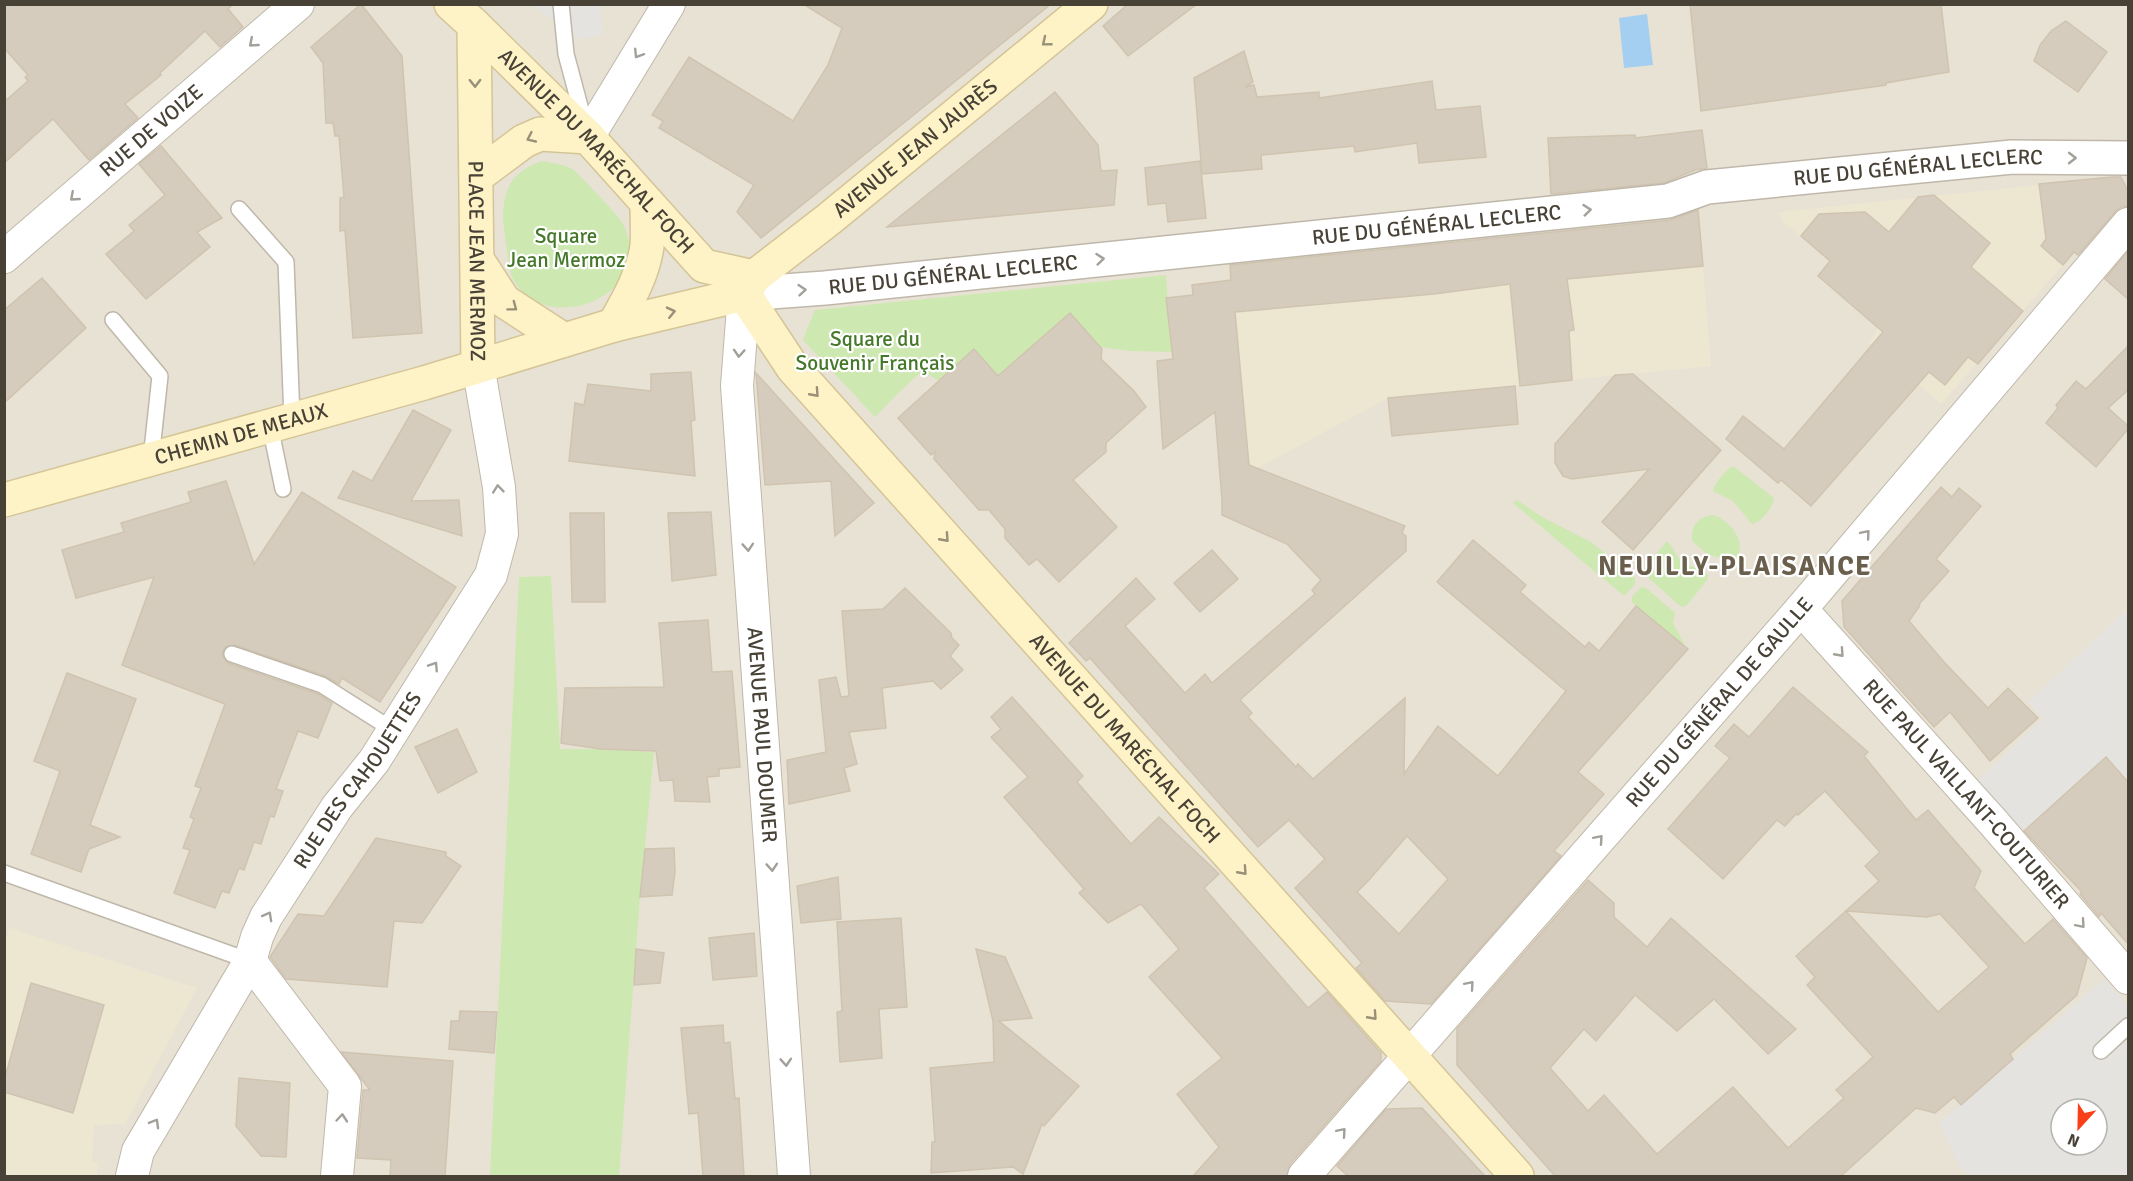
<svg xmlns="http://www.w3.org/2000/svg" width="2133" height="1181" font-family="Signika,sans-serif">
<rect width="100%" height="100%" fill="#f4f0e7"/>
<!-- residential -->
<path fill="#e8e2d5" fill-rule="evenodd" d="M5 5H2128V1176H5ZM2061 1109H2097V1145H2061Z"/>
<!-- education -->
<g fill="#ede6d1">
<polygon points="2039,185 2061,222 2041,246 2063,265 1941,404 1869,342 1878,328 1818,276 1829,260 1781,220 1779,212"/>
<polygon points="1699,218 1711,366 1388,398 1250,472 1230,264"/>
<polygon points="9,928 197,988 125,1124 94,1125 92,1161 98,1162 97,1176 5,1176 4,946"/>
</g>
<!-- green -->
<g fill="#cde8b0">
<path d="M541 161 563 165 574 170C585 182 620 215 625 228 653 298 546 338 513 279 508 270 508 253 506 243 505 234 503 225 503 216 504 186 513 172 541 161Z"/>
<polygon points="1166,275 1172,352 1130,351 1101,347 1070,313 1037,342 1004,382 974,349 939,381 930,375 919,374 900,391 875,417 803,340 815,310"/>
<path d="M1733 466 1774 498C1773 507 1761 523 1752 524L1733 501 1713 491C1715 482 1726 470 1733 466Z"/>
<polygon points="1517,500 1544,518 1591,542 1635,578 1635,584 1624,596 1513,503"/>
<path d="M1712 515C1729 518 1753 548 1731 561L1707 554 1692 541C1691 526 1697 518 1712 515Z"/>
<path d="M1667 541C1673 546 1675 555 1681 561 1689 567 1702 568 1708 575L1707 580 1687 605 1683 607 1679 605 1642 572 1644 568Z"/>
<polygon points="551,576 560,749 600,749 654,752 640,897 619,1176 490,1176 519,577"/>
<polygon points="1641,587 1646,588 1675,613 1673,623 1686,648 1632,602 1632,597"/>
</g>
<!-- parking -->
<g fill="#e5e3df" fill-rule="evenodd">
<polygon points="532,5 601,5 602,35 578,39"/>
<polygon points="2128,609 2128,782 2106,757 2024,831 1974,784 2043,719 2028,702"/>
<path d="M2104 979 2128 1006V1176H1969L1960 1167 1939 1123ZM2061 1109H2097V1145H2061Z"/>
</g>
<!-- water -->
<polygon fill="#a4cff0" points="1647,14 1653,65 1624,68 1619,18"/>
<!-- building -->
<g fill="#d5ccbd" stroke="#d0c4b0" stroke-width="1.5" fill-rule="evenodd">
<polygon points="4,4 233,4 228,9 243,27 220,47 205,31 160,73 161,75 125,104 138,118 89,160 53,119 4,163 4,102 28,81 25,77 28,75 4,48"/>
<polygon points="361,4 402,56 422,333 353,338 345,230 340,231 340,198 344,197 339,136 335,136 333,123 326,123 323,63 311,47"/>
<polygon points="803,4 1051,4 761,238 737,212 754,185 659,128 663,121 652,115 689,57 793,121 828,65 842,28"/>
<polygon points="1128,4 1197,4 1128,56 1103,26"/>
<polygon points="1690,4 1941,4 1949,72 1886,83 1886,85 1701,111"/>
<polygon points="2066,21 2107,52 2078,92 2034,61 2040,45 2051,31"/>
<polygon points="1244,51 1253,82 1245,87 1254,85 1257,97 1319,92 1319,98 1432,81 1436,110 1480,106 1486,157 1419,163 1417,143 1355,152 1354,146 1261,155 1262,169 1202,174 1194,78"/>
<polygon points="1055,92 1098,145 1101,171 1117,170 1114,205 887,227"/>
<polygon points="1702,130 1707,168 1695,170 1664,183 1551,194 1548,138 1635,135 1635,138"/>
<polygon points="161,146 222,218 197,232 210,247 146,299 106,254 134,231 129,225 165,195 139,164"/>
<polygon points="1200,161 1206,218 1168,222 1166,203 1148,205 1145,168"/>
<polygon points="2112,177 2121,177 2128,191 2128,206 2121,207 2115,212 2078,255 2074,252 2063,265 2041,246 2046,239 2039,184"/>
<polygon points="1934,195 1990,243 1971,267 2023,311 1978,364 1968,357 1945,385 1929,372 1811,506 1781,480 1778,483 1726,439 1743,416 1784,449 1883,332 1818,276 1830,261 1801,236 1819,214 1865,212 1889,232 1918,197"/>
<path d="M1698 210 1703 266 1567 279 1574 330 1569 331 1572 380 1520 386 1510 284 1434 294 1235 312 1249 465 1405 526 1402 533 1406 536V551L1240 700 1252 713 1248 717 1296 767 1298 764 1313 779 1405 698 1404 774 1438 726 1498 776 1566 691 1437 582 1473 540 1526 585 1520 592 1585 647 1589 642 1599 651 1636 606 1688 649 1578 772 1604 794 1554 851 1561 856 1431 1004 1385 1001 1356 968 1362 963 1295 888 1325 859 1289 820 1258 847 1090 658 1086 661 1069 643 1136 578 1155 599 1125 626 1185 693 1205 674 1212 683 1315 594 1312 590 1321 580 1287 544 1222 515V500L1215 412 1163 449 1157 361 1173 359 1166 298 1193 295 1192 285 1231 280 1230 265 1670 220ZM1407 836 1448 879 1399 934 1357 892 1369 880Z"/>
<polygon points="2128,251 2128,299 2105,279"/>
<polygon points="42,278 86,328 4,403 4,310"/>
<polygon points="1070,313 1102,349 1101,359 1134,391 1146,407 1106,443 1106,452 1073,480 1117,527 1059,582 1037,559 1029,565 1005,538 1005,529 989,510 979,510 934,459 935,452 931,455 898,418 974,349 998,376"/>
<polygon points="2128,346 2128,390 2108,408 2128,426 2128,429 2096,467 2046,423 2058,408 2056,405 2076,381 2086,389"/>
<polygon points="691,372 695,420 691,421 695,476 569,461 575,403 584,405 588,384 651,391 651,374"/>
<polygon points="756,373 874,503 835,536 831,481 765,485"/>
<polygon points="1633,374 1721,450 1633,550 1602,522 1649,469 1572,479 1563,476 1555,463 1555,444 1615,375"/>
<polygon points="1515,386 1518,424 1392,436 1388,398"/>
<polygon points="413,410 451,430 411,501 459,500 462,536 338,498 353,471 372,481"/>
<polygon points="226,481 254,564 302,492 456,587 380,702 342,678 339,684 325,676 235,645 225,647 222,655 228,663 318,694 332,703 318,738 298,731 276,789 283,791 274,817 270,816 261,844 254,842 244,870 239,868 229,893 222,891 215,908 174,893 190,850 183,848 194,819 190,817 201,788 195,786 225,704 122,665 154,577 76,598 62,550 124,532 121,523 191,502 188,492"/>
<polygon points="1941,487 1952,497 1959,488 1981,506 1936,559 1949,571 1920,603 1919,607 1909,621 1944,662 1988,708 2008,688 2038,718 1990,761 1950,712 1934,727 1844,627 1842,601"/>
<polygon points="711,512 716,575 672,581 668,513"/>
<polygon points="570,513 604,513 605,602 572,602"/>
<polygon points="1212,550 1238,579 1200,612 1174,583"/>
<polygon points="905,588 951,633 952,638 959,645 950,656 963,670 941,689 933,681 882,688 886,728 849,732 857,764 844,768 850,791 789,804 787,760 826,752 819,680 836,677 841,697 849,696 842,611 883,609"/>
<polygon points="708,620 712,672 732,671 740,767 719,769 719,776 707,777 710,802 675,801 673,780 660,781 656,751 600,749 561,743 565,688 664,687 659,623"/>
<polygon points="67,673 136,699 90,825 120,837 89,849 81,872 31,854 60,771 34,761"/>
<path d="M1793 687 1868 752 1864 756 1916 820 1928 810 1941 825 1981 871 1974 888 2025 944 2053 919 2087 958 2077 995 2010 1054 2013 1059 1961 1105 1954 1097 1935 1113 1916 1108 1841 1176H1555L1457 1065V1029L1588 880 1614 903V917L1647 947 1671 918 1796 1029 1768 1054 1714 999 1677 1031 1635 995 1596 1041 1584 1029 1550 1068 1588 1111 1604 1095 1657 1154 1733 1087 1788 1148 1844 1098 1836 1090 1873 1057 1807 985 1815 977 1796 956 1879 881 1865 866 1880 852 1825 791 1798 815 1796 814 1785 826 1777 820 1723 879 1668 829 1730 758 1715 746 1734 724 1749 737ZM1846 911 1927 917 1940 914 1989 967 1938 1012Z"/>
<polygon points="1012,697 1083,776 1077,782 1131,844 1159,817 1219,874 1204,888 1308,1008 1327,992 1381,1053 1381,1061 1290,1164 1287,1176 1193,1176 1219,1147 1177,1094 1222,1058 1149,977 1179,949 1141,904 1108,923 1079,893 1084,889 1004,797 1028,777 991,737 1001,729 991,717"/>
<polygon points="457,729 477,772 438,793 415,747"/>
<polygon points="2106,757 2128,782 2128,944 2101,913 2099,917 2080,894 2082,892 2024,831"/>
<polygon points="376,838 446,852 446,856 461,866 422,923 394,921 387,987 286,979 270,957 298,914 324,916"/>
<polygon points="674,848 675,872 672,895 640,897 645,849"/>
<polygon points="838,877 841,919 801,923 797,886"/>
<polygon points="901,918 907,1007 879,1009 882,1058 840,1062 837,1012 842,1011 837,922"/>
<polygon points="754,933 757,976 713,980 709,938"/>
<polygon points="636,949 664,953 660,983 634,985"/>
<polygon points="976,949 1005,957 1032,1018 999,1021 1079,1086 1044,1126 1042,1124 1023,1174 1013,1167 931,1173 932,1142 935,1142 930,1068 994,1062 993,1021"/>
<polygon points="31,983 104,1005 73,1113 4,1092 4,1081"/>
<polygon points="460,1011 497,1012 494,1053 449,1049 451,1021 459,1021"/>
<polygon points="723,1025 724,1043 730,1042 735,1099 739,1098 744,1176 703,1176 698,1113 689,1114 681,1028"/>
<polygon points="341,1052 453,1061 445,1176 390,1176 391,1160 357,1158 363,1090 370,1090"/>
<polygon points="239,1078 290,1083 286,1157 261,1156 236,1126"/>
<polygon points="1422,1108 1485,1176 1348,1176 1337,1166 1386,1109"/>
</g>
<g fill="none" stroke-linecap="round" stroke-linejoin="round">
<defs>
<g id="service">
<polyline points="561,4 566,54 585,125"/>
<polyline points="239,209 286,262 292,419"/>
<polyline points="113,320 160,376 151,459"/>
<polyline points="270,426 283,489"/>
<polyline points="232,654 322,685 393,730"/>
<polyline points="4,873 250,961"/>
<polyline points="2101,1051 2128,1026"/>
</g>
<g id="minor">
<polyline points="588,137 669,4"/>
<path id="s1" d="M4 257 298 4"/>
<path id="s2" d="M744 294 737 386 794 1176"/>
<path id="s3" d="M1801 609 1993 822 2128 978"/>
<polyline points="250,961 345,1086 337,1176"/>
<path id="s4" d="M132 1176 138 1151 250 961 257 937 266 917 337 807 374 761 491 575 502 534 499 487 478 365"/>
<path id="s5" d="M1304 1176 1801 609 2128 224"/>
</g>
<g id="tertiary">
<path id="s6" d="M744 294 825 288 1668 201 1707 187 2012 157 2128 158"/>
</g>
<g id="secondary">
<path id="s7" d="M451 4 474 25 588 137 704 266 754 277"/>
<path id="s8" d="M474 25 478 365"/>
<polyline points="477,176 524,141 540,134 588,137"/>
<polyline points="478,261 504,301 564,340"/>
<path id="s9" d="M744 294 793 368 1517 1176"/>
<path id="s10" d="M744 294 754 277 829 219 1091 4"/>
<path d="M614 325C628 300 643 275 647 246 648 232 647 217 647 203"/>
<path id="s11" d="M4 500 424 383 614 325 744 294"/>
</g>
</defs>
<!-- service casing -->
<use href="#service" stroke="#bfb8aa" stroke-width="18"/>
<!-- minor casing -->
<use href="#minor" stroke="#bfb8aa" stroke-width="34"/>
<!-- tertiary casing -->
<use href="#tertiary" stroke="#bfb8aa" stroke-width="36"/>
<!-- secondary casing -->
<use href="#secondary" stroke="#d4c597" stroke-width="36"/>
<!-- service -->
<use href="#service" stroke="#fff" stroke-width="15"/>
<!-- minor -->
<use href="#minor" stroke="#fff" stroke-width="32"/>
<!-- tertiary -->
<use href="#tertiary" stroke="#fff" stroke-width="33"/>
<!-- secondary -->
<use href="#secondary" stroke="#fef2c7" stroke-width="33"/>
</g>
<!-- one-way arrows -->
<defs><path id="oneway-chevron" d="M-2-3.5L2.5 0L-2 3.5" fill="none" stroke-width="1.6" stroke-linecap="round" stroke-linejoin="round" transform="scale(1.5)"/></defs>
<g stroke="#999177">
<use href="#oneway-chevron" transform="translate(1046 42) rotate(141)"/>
<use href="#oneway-chevron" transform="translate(475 83) rotate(89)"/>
<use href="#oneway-chevron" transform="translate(531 138) rotate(155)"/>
<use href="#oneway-chevron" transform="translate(513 307) rotate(37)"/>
<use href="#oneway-chevron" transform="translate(671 312) rotate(-13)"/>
<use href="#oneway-chevron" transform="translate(815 393) rotate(48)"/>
<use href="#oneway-chevron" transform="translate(945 538) rotate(48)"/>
<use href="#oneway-chevron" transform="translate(1243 871) rotate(48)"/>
<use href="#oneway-chevron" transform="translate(1373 1016) rotate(48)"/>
</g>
<g stroke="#a3a09a">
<use href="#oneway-chevron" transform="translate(253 43) rotate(139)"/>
<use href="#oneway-chevron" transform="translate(638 54) rotate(122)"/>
<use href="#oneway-chevron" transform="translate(2072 158)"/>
<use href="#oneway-chevron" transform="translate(74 197) rotate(139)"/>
<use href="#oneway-chevron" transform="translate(1587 210) rotate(-6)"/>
<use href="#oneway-chevron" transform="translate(1100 259) rotate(-6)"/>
<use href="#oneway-chevron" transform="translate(802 290) rotate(-5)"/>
<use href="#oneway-chevron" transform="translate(739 353) rotate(94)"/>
<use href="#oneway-chevron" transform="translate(498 489) rotate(-96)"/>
<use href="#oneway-chevron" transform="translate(1866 534) rotate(-50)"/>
<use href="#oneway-chevron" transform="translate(748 547) rotate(86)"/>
<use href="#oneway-chevron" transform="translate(1840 653) rotate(48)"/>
<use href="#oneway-chevron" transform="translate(434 666) rotate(-57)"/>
<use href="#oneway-chevron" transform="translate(1599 839) rotate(-49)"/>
<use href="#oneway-chevron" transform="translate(772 867) rotate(86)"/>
<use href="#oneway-chevron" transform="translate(268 916) rotate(-61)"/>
<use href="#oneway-chevron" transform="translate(2081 924) rotate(49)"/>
<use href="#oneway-chevron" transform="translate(1470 985) rotate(-49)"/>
<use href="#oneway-chevron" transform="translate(786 1062) rotate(86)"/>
<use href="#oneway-chevron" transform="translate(342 1118) rotate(-85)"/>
<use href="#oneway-chevron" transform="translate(155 1123) rotate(-60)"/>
<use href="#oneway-chevron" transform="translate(1342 1132) rotate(-49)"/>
</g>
<g text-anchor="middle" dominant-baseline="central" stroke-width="4.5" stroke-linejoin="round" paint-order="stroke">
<!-- street labels -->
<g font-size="21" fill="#474136" stroke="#fff">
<text stroke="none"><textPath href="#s1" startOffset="194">RUE DE VOIZE</textPath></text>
<text stroke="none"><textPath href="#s10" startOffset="226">AVENUE JEAN JAURÈS</textPath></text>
<text stroke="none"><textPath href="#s7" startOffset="207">AVENUE DU MARÉCHAL FOCH</textPath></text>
<text stroke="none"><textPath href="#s6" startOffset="1182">RUE DU GÉNÉRAL LECLERC</textPath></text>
<text stroke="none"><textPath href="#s6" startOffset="696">RUE DU GÉNÉRAL LECLERC</textPath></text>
<text stroke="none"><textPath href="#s8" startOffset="236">PLACE JEAN MERMOZ</textPath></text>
<text stroke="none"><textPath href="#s6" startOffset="210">RUE DU GÉNÉRAL LECLERC</textPath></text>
<text stroke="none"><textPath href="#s11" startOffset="246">CHEMIN DE MEAUX</textPath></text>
<text stroke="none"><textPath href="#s5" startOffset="630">RUE DU GÉNÉRAL DE GAULLE</textPath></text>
<text stroke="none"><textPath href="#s2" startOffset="442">AVENUE PAUL DOUMER</textPath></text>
<text stroke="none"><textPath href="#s9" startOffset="586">AVENUE DU MARÉCHAL FOCH</textPath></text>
<text stroke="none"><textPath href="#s4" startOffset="458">RUE DES CAHOUETTES</textPath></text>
<text stroke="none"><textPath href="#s3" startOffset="248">RUE PAUL VAILLANT-COUTURIER</textPath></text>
</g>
<!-- park labels -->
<g font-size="21" fill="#457929" stroke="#fff">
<text x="566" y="236">Square<tspan x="566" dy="24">Jean Mermoz</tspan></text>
<text x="875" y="339">Square du<tspan x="875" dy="24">Souvenir Français</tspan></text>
</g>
<!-- district labels -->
<g font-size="27" font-weight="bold" letter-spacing="1.5" fill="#6a5f4d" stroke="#fff">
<text x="1735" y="566">NEUILLY-PLAISANCE</text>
</g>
</g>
<!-- border -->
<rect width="2133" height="1181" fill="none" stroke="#474136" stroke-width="12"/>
<!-- north arrow -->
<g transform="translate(2079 1127) rotate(202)"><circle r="28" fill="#ffffff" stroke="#b5b3af" stroke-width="1.5"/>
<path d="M0-4.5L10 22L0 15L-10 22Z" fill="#fa4018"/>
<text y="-9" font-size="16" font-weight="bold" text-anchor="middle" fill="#474136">N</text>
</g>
</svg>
